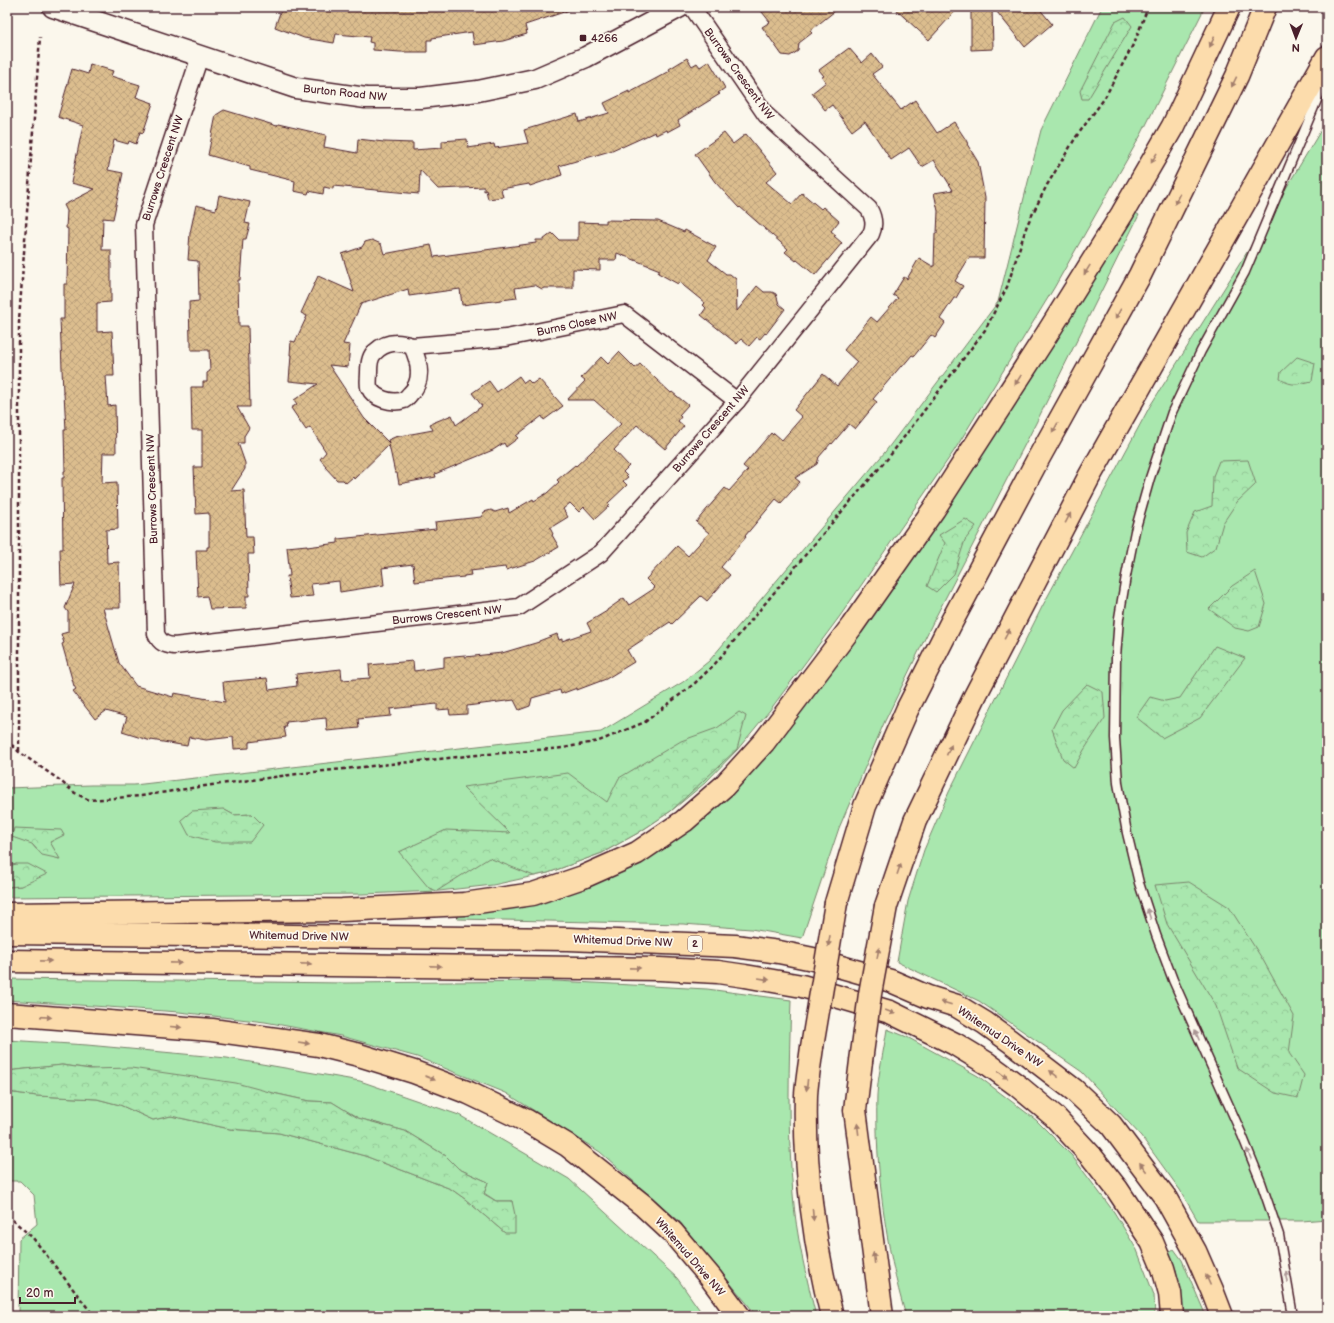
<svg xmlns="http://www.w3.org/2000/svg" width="1334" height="1323" font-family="'Balsamiq Sans',sans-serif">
<defs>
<pattern id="forest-crowns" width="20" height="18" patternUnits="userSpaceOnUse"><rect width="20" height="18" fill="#a9e7ae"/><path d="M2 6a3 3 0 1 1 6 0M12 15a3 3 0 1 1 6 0" fill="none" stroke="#93c696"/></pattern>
<pattern id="building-cross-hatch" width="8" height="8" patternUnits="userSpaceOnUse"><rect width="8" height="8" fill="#dbbd8e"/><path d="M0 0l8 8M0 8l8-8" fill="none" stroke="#bda27b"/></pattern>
</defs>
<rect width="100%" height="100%" fill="#fbf7ec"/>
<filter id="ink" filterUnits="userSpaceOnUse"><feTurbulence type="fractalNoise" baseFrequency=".025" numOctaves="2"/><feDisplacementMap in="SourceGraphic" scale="8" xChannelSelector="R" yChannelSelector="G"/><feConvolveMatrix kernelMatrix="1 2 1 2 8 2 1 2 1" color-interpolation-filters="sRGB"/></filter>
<g filter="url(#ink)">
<!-- grass -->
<g fill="#a9e7ae" stroke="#7a836c" fill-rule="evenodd">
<path d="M1102 7H1205L1142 133 1054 288 954 451 840 616 770 710 737 750 705 783 671 811 638 833 602 853 548 873 493 885 439 891 363 894 7 897V887L21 886 17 864 7 866V788L91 785H134L601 732 683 682 709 661 885 452 998 302 1041 130ZM223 809 234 815 252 814 250 842ZM63 835 50 842 59 859 36 849 32 844Z"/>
<polygon points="1327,120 1327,1219 1302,1221 1198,1221 1180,1190 1141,1136 1082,1072 979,1001 897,962 908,901 924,850 949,792 1042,607 1150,406 1261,230"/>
<polygon points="1134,212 1139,215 1036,423 933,622 884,723 839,828 802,938 751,929 683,924 458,919 457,915 506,909 671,841 958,492 1057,338"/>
<path d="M7 979 345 983 556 981 707 989 791 1000C789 1064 787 1129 793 1194 796 1235 806 1276 816 1316H756L749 1306 679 1221 600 1152 506 1093 417 1057 341 1036 265 1022 179 1012 7 1000Z"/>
<path d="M887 1029 907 1037 978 1076 1036 1120 1072 1156 1114 1212 1137 1250 1154 1295 1155 1316H906C885 1247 875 1167 877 1095 878 1075 884 1049 887 1029Z"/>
<polygon points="7,1040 87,1045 227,1058 360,1081 459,1115 569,1179 677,1278 704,1316 18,1316 19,1239 37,1224 34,1195 20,1181 7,1181 7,1092 37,1096 97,1099 120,1105 153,1120 171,1116 230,1129 279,1133 365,1156 451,1189 465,1199 505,1233 512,1201 496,1201 484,1193 488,1182 459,1169 446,1156 405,1131 358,1118 332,1102 309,1101 273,1093 62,1065 7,1071"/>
<polygon points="1174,1249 1182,1260 1206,1316 1182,1316 1179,1290 1176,1270 1168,1252"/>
</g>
<!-- forest -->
<g fill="url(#forest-crowns)" stroke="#7a836c">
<polygon points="1125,17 1132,26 1088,99 1082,99 1080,91 1115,22"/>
<path d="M1297 357 1315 363 1312 381C1298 384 1293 387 1280 379L1281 372Z"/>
<polygon points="1248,460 1256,484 1237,502 1223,523 1216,547 1202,557 1187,552 1186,533 1195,512 1212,506 1213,476 1219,461"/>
<polygon points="965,519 976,526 965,540 954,574 936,592 927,586 945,543 939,535"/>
<polygon points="1255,571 1266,604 1259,627 1249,631 1235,628 1209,609 1232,586"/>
<polygon points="1215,646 1245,658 1200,718 1162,738 1136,717 1150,697 1165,701 1180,698"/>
<polygon points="1087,684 1103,692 1105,718 1084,750 1074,768 1063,759 1052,729 1062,710"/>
<polygon points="739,712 746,716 737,749 671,811 638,833 602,853 548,873 534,876 489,858 437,891 429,888 399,852 446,830 510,833 463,787 568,773 607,802 619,778 681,741 717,728"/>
<polygon points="223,809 234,815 252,814 263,825 250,842 215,842 189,835 181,820 192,811"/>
<polygon points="14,828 61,830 64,835 50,842 60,859 42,855 32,844 12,837"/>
<polygon points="17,864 28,864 47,874 21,886 7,887 7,866"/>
<polygon points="1189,882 1229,907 1263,960 1294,1016 1289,1053 1304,1075 1298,1098 1275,1093 1237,1068 1216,1006 1167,924 1155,885"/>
<polygon points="62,1065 90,1069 131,1068 236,1083 273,1093 309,1101 332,1102 358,1118 405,1131 446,1156 459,1169 488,1182 484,1194 496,1201 512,1201 515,1215 515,1233 505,1233 465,1199 451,1189 365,1156 279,1133 230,1129 171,1116 153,1120 120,1105 97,1099 37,1096 7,1092 7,1071"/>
</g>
<!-- building -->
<g fill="url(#building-cross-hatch)" stroke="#4a1f2b">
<polygon points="282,7 570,7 570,10 525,25 527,34 503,41 474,45 472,32 432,38 432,40 427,40 427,52 400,52 373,50 373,43 369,42 370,37 336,34 334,43 304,38 275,27"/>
<polygon points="758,7 840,7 810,31 812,33 799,43 798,51 790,56 782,55 762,27 770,22"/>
<polygon points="893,7 959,7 929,40"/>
<polygon points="971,7 992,7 993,49 971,50"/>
<polygon points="993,7 1038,7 1052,24 1025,47"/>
<polygon points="849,48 862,63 872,54 882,67 872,74 901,110 915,100 937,133 954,122 966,140 968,144 967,144 978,162 985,198 984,258 969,258 955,281 963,286 956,298 954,298 940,319 945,323 935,338 931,335 914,356 912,355 902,367 901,366 873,399 877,402 855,429 849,424 832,444 831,443 819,457 817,464 795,478 800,482 781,503 776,499 745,536 746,537 721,567 730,575 707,601 701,596 672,624 670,622 627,650 634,662 606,679 577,690 577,688 561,694 560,690 532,698 530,706 519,710 514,700 467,706 467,714 450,715 449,709 437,710 437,704 390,709 391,716 358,719 359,728 327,731 326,718 286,722 287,727 284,727 286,737 249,742 249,748 234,749 233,737 206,740 189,737 187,746 151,740 151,741 122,732 127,717 106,711 95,719 73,691 76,689 74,686 62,644 64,643 61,634 68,632 68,612 65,608 75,584 61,585 60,549 63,549 62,478 64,478 64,471 65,471 64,430 66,430 64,393 63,393 60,319 64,319 64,284 67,284 68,229 66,228 67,211 64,205 95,189 71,183 83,125 58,117 72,69 88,74 90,64 113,71 111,76 140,85 136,97 153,103 143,133 140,132 136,144 129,141 128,144 114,140 108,170 123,173 113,219 103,218 102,250 111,250 111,302 97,303 97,332 112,331 114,376 106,376 108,406 115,405 116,453 103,453 102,483 117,482 118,529 106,530 107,563 119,562 120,608 103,608 119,663 136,686 173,697 174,693 225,702 223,682 267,678 269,690 297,686 296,674 341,669 342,680 370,678 369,665 413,661 414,671 444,667 444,657 465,655 465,657 502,653 539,642 539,641 557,634 559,640 562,639 562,641 591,631 587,623 607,611 607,610 624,598 629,605 655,588 646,579 677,546 688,556 709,533 696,522 725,488 729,491 748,470 743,466 771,433 773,435 774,433 782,440 802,417 794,410 823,374 837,386 857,362 844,350 871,317 877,322 898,298 893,295 904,277 907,279 919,258 934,267 935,233 937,233 938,211 934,193 953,190 934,160 922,167 909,148 891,160 865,121 852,131 832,105 825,110 812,93 826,82 822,77 824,76 819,70"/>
<polygon points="687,58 692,66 697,63 700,67 709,61 725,88 718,93 720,94 678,120 680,125 667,132 666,130 656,135 655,132 622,147 621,146 610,151 559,166 562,175 530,186 529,184 501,189 503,197 488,199 486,190 484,191 484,187 438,189 420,170 419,194 333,186 333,189 324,187 323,194 309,191 308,194 294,191 295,181 250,170 250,167 208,155 216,115 224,110 277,126 278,124 326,135 324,147 357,153 358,139 384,142 413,143 413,150 442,148 442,141 467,139 468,148 494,144 495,148 528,143 524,130 577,114 579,122 609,113 604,103 629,91 629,93 670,71 669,69"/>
<polygon points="724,133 733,144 746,134 777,172 766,182 792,204 802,193 821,209 823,207 839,221 831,231 836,235 834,236 842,243 815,275 797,260 796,261 785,252 788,249 740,207 739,208 715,182 695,154"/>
<polygon points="219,195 250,202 245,223 250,224 246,239 243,239 240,280 238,280 239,326 248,326 250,407 237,407 249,428 244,436 244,443 238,443 245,463 245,469 231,491 244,490 246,537 253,537 254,554 248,554 249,596 246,596 246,608 210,609 207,596 198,597 196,550 207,550 207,547 209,547 209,513 196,514 194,467 202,467 202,430 192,430 191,387 203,387 203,382 207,382 207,373 210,371 209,350 191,350 191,341 190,341 189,302 199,301 198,261 188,260 190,233 196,205 216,210"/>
<polygon points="606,220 658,221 684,232 685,230 716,247 708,260 726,274 730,274 736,279 737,311 757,286 764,292 772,292 776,294 779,304 785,309 766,334 765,333 760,339 757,337 749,346 741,339 737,344 701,315 706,308 703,305 705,303 679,282 678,284 658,273 660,270 617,253 616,260 600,260 600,270 573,269 573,288 544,288 542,289 535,285 515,288 517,298 462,305 460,289 409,296 408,289 361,304 343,344 350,345 348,367 329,365 364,418 389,443 388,440 395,437 433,430 430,424 452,415 456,425 482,406 472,393 489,381 497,392 519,376 524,383 528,380 532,384 539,379 563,406 544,420 542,416 516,436 518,438 506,447 504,443 493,450 435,474 436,477 399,484 397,473 395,473 389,445 354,479 353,477 346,483 343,480 337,480 325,467 326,466 320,459 326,452 310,427 306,430 291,408 297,404 294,400 318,384 289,381 291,355 290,355 291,341 295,342 307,316 301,313 318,276 354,292 342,254 362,247 365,242 372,240 381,244 384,254 431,245 434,257 536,243 536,240 543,240 552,233 559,240 578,240 578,222 606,223"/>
<polygon points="619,352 635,368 640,364 671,393 672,392 688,405 679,415 681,417 678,421 684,426 665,449 637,425 614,450 629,466 623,472 628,477 623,481 627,485 608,503 610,505 595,519 584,507 579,512 570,503 563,509 568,517 550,528 553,534 552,535 559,547 535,561 506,570 505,567 470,571 471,575 464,576 464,577 415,582 413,564 382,568 384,585 340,592 339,581 311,584 313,596 290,598 287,576 290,576 287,547 307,545 307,547 338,543 338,539 436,529 435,522 481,517 484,512 491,510 495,512 508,508 509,513 533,499 534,501 547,493 559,482 557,480 575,465 576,466 621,424 594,400 567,400 585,381 581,378 601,357 608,364"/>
</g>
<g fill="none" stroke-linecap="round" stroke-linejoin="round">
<defs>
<polyline id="service" points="1293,1316 1279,1235 1261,1182 1242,1135 1173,980 1156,935 1139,883 1127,833 1118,783 1115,738 1116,657 1119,618 1126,576 1135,531 1150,478 1172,412 1201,351 1245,272 1325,81"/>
<g id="minor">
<path d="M200 56 144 225 156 634C160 643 165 645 174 646L519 607 601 553 737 401 871 234C875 225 874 218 869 209L766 115 692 7"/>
<path d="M412 346C419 361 424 381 410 394 408 396 406 399 404 400 392 404 374 399 369 387 368 383 369 377 369 372 369 365 370 356 375 352 386 341 398 341 412 346L506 338 624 314 737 401"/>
</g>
<polyline id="tertiary" points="53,7 296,88 366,98 421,98 478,91 535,79 586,57 680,7"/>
<g id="motorway">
<polyline points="836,903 865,806 907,710 952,621 1037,461 1140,275 1237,76 1265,7"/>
<polyline points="886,906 915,821 975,696 1089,477 1327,57"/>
<polyline points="7,914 342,910 464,904 533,894 583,877 637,853 684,821 724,786 764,742 852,626 934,509 1047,334 1122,214 1173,126 1229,7"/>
<polyline points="7,933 569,939 735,946 779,952 813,959 891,981 928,997 957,1006 985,1023 1010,1041 1074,1090 1111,1125 1165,1197 1195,1251 1212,1290 1222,1316"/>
<polyline points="7,961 660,969 718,972 745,976 802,986 890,1012 955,1044 988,1064 1018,1086 1054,1116 1091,1156 1117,1189 1152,1242 1163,1268 1170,1293 1172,1316"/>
<polyline points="7,1014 212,1030 319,1045 359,1055 414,1072 469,1093 527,1121 567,1145 644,1206 673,1233 711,1278 739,1316"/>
<path d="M812 1047C810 1063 807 1079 806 1095 804 1167 814 1246 832 1316"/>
<polyline points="861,1061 855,1110 882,1316"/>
</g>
</defs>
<!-- service casing -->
<use href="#service" stroke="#4a1f2b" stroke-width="11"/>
<!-- minor casing -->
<use href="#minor" stroke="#4a1f2b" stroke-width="19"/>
<!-- tertiary casing -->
<use href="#tertiary" stroke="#4a1f2b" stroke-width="23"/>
<!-- motorway casing -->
<use href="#motorway" stroke="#4a1f2b" stroke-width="25"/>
<!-- path -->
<g stroke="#4a1f2b" stroke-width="2.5" stroke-dasharray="4 3" stroke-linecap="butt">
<polyline points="7,740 19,752 58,779 75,793 89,800 141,796 205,786 305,773 477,755 563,748 599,741 645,722 695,683 714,665 831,524 889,457 985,330 1007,287 1027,225 1047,185 1076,137 1104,99 1135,41 1148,7"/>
<polyline points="19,751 19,320 40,37"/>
<polyline points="7,1215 33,1238 94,1316"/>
</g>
<!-- service -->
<use href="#service" stroke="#fbf7ec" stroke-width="8"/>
<!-- minor -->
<use href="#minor" stroke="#fbf7ec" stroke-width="16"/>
<!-- tertiary -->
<use href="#tertiary" stroke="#fbf7ec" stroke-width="20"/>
<!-- motorway -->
<use href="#motorway" stroke="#fcdcac" stroke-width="22"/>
<defs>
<g id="motorway-bridge">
<polyline points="812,1047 836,903"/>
<polyline points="861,1061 870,994 886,906"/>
</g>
</defs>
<!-- motorway-bridge casing -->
<use href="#motorway-bridge" stroke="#4a1f2b" stroke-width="25" stroke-linecap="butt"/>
<!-- motorway-bridge -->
<use href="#motorway-bridge" stroke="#fcdcac" stroke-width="22"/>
</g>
<!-- one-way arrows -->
<defs><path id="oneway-solid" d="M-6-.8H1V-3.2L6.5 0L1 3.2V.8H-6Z"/></defs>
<g fill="#a37e6c">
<use href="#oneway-solid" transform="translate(1212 42) rotate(115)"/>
<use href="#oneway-solid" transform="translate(1234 82) rotate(116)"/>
<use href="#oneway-solid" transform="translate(1154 158) rotate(120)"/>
<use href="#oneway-solid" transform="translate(1177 199) rotate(116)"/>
<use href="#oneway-solid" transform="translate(1087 270) rotate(122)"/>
<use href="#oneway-solid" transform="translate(1118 314) rotate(119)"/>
<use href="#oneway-solid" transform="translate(1018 380) rotate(123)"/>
<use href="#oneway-solid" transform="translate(1055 428) rotate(119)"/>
<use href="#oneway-solid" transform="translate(1068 518) rotate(-62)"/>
<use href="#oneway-solid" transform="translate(1007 634) rotate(-62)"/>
<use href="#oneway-solid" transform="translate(949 750) rotate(-65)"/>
<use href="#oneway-solid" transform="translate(899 869) rotate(-71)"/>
<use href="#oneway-solid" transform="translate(829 941) rotate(100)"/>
<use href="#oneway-solid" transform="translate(878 953) rotate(-80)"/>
<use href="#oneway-solid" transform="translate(46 961) rotate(1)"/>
<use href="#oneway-solid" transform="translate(176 963) rotate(1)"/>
<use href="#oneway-solid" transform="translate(306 964) rotate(1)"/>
<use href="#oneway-solid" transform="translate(436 966) rotate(1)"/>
<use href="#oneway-solid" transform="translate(635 968) rotate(1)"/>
<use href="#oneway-solid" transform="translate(764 979) rotate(9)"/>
<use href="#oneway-solid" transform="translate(946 1003) rotate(-162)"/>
<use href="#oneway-solid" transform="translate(890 1012) rotate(21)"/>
<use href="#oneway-solid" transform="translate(46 1017) rotate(4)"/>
<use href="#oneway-solid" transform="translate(176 1027) rotate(5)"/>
<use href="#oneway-solid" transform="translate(304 1043) rotate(9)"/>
<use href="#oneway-solid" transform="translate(1054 1074) rotate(-142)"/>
<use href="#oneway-solid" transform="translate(1003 1075) rotate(36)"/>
<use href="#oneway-solid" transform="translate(430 1078) rotate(22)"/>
<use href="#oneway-solid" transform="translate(807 1085) rotate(96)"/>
<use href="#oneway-solid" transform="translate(858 1129) rotate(-97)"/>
<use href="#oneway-solid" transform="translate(1143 1167) rotate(-127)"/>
<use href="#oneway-solid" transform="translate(813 1215) rotate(85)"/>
<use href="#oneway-solid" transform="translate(874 1258) rotate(-97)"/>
<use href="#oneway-solid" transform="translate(1208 1280) rotate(-114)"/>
</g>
<g fill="#ab9695">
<use href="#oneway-solid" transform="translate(1149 914) rotate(-108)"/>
<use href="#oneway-solid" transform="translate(1197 1035) rotate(-113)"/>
<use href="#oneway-solid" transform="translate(1249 1154) rotate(-112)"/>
<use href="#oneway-solid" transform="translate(1287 1277) rotate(-101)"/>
</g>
</g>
<!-- markers -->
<rect fill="#4a1f2b" stroke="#fbf7ec" stroke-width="1.5" x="579" y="34" width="8" height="8" rx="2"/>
<g text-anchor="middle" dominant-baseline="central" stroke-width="3.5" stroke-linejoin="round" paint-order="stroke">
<!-- shield labels -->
<rect fill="#fbf7ec" stroke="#7f6065" stroke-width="1" x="688" y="936" width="14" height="16" rx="3"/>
<g font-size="10" font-weight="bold" fill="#4a1f2b">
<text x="695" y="944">2</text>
</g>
<!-- poi labels -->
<g font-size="11" fill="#4a1f2b" stroke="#fbf7ec" text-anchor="start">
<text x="591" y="38">4266</text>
</g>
<!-- street labels -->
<g font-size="11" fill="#4a1f2b" stroke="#fbf7ec">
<text transform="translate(739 74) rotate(54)">Burrows Crescent NW</text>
<text transform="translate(345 93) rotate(6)">Burton Road NW</text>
<text transform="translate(163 168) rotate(-72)">Burrows Crescent NW</text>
<text transform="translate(577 324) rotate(-12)">Burns Close NW</text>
<text transform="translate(711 429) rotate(-49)">Burrows Crescent NW</text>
<text transform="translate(152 489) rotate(-92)">Burrows Crescent NW</text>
<text transform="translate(447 615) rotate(-6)">Burrows Crescent NW</text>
<text transform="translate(299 936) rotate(1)">Whitemud Drive NW</text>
<text transform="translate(623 941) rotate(2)">Whitemud Drive NW</text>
<text transform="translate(1000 1037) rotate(34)">Whitemud Drive NW</text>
<text transform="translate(690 1257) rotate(49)">Whitemud Drive NW</text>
</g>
</g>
<!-- margin -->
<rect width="1334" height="1323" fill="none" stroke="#fbf7ec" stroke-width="24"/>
<rect x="12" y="12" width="1310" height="1299" fill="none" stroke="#4a1f2b" stroke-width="1.5" filter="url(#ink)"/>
<!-- north arrow -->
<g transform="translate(1296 38) rotate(181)" stroke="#fbf7ec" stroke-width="3" paint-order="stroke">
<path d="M0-3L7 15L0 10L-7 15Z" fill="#4a1f2b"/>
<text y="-6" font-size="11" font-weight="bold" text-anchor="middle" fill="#4a1f2b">N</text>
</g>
<!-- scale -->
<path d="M20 1297v6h55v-6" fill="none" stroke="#4a1f2b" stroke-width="2"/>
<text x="26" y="1297" font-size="12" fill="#4a1f2b" stroke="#fbf7ec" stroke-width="3" paint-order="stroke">20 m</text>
</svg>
